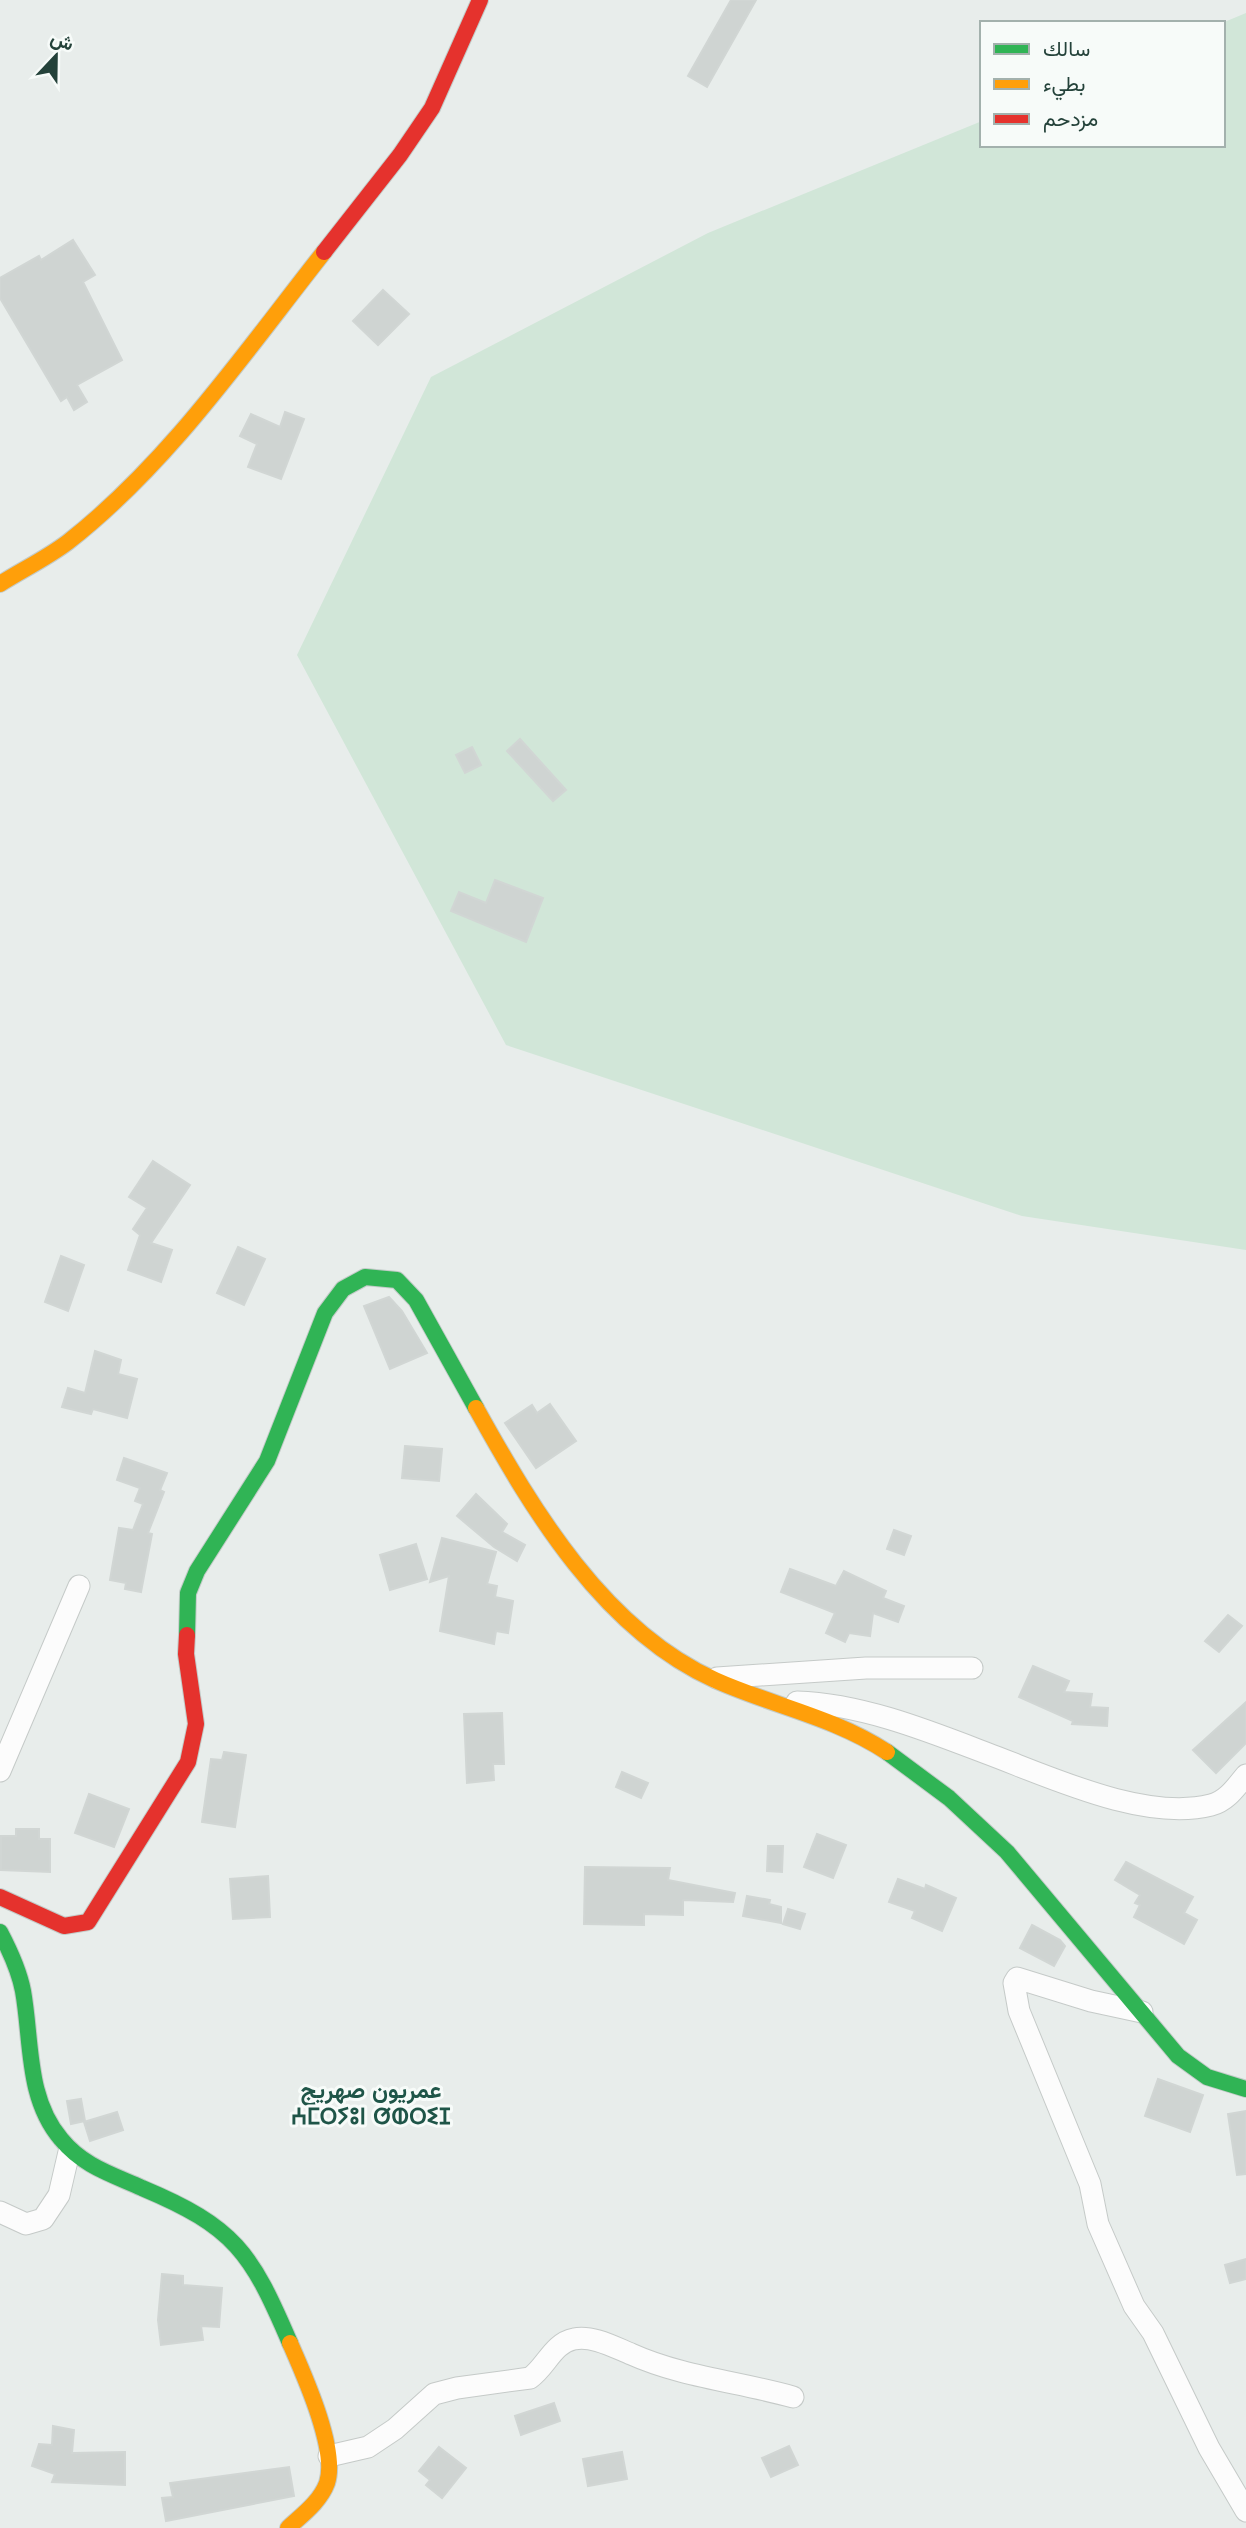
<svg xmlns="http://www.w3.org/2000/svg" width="1246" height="2528" font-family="Jost,Vazirmatn,'Noto Sans Tifinagh',sans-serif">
<rect width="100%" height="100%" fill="#e8edeb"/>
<!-- green -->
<polygon fill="#d1e6d8" points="1246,13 1246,1250 1022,1216 506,1045 297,655 431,377 708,233 982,121 982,145 1223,145 1222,23"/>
<!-- building -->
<g fill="#cfd4d2" stroke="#d1d6d4" stroke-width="2">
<polygon points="731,0 756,0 707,87 688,76"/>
<polygon points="73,240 95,275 83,282 122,360 77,385 87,402 74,410 67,397 61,401 0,298 0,278 39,256 41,260"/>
<polygon points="383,290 409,314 378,345 353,321"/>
<polygon points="285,412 304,419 281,479 248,467 257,444 240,436 251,414 280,427"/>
<polygon points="520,739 566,790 553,801 507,751"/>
<polygon points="472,747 481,765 465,773 456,755"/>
<polygon points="495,880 543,898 526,942 451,911 459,892 486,903"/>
<polygon points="153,1161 190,1185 151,1243 172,1250 161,1282 128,1270 140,1235 133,1229 147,1208 129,1197"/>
<polygon points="238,1247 265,1259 244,1305 217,1293"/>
<polygon points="61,1256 84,1265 68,1311 45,1302"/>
<polygon points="389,1297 402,1311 427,1353 390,1369 364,1306"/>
<polygon points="95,1351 121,1360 118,1374 137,1379 127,1418 93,1409 91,1414 62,1407 68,1388 85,1393"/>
<polygon points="550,1404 576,1441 536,1468 505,1423 532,1405 537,1413"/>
<polygon points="405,1446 442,1449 439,1481 402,1478"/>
<polygon points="124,1458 167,1473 160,1490 164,1492 148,1533 152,1534 141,1592 125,1589 126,1583 110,1580 119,1528 133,1530 143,1504 135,1501 140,1488 117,1480"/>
<polygon points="476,1494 507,1524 502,1532 525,1545 517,1561 494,1547 457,1516"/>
<polygon points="894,1530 911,1536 904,1555 887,1549"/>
<polygon points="442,1538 496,1552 487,1584 497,1586 495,1597 513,1601 508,1633 496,1631 494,1644 440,1631 449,1576 430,1582"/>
<polygon points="416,1544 427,1579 390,1590 380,1555"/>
<polygon points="790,1569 836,1586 844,1571 886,1591 883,1598 904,1606 898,1622 873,1613 870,1636 849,1633 845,1642 826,1633 835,1613 781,1592"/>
<polygon points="1228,1615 1242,1626 1219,1652 1205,1641"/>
<polygon points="1033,1666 1069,1681 1064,1692 1092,1694 1090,1707 1108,1708 1107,1726 1072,1724 1073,1721 1019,1697"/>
<polygon points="1246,1702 1246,1743 1216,1773 1193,1750"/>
<polygon points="502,1713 504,1764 493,1764 494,1780 467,1783 464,1714"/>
<polygon points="224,1752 246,1755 235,1827 202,1822 211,1759 222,1760"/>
<polygon points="622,1772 648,1783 641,1798 616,1787"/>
<polygon points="89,1794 129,1809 114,1847 75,1833"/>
<polygon points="16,1829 39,1829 39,1839 50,1839 50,1872 1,1870 1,1836 16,1836"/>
<polygon points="817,1834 846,1845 833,1878 804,1867"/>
<polygon points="768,1846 783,1846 782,1872 767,1871"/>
<polygon points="1126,1862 1193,1897 1184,1913 1197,1920 1184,1944 1134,1917 1140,1905 1135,1903 1140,1895 1115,1880"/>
<polygon points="585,1867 670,1868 668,1880 735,1893 733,1902 683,1900 683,1915 644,1914 644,1925 584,1924"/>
<polygon points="268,1876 270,1917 233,1919 230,1879"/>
<polygon points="898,1879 925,1889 926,1885 956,1898 942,1931 912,1918 915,1911 889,1902"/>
<polygon points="747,1896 770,1900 769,1904 781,1907 781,1923 743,1916"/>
<polygon points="788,1909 805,1914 800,1929 783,1924"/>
<polygon points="1032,1925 1060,1940 1065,1946 1054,1966 1020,1948"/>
<polygon points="1158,2079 1203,2095 1190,2132 1145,2116"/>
<polygon points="81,2099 85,2121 71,2124 67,2101"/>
<polygon points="1246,2111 1246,2174 1237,2175 1228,2114"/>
<polygon points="117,2112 123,2130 90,2141 84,2122"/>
<polygon points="1246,2259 1246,2279 1230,2283 1225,2265"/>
<polygon points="162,2274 183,2276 183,2285 222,2288 219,2327 201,2326 203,2340 161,2345 158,2320"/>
<polygon points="554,2403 560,2421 521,2435 515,2416"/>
<polygon points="53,2426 74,2430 72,2453 125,2452 125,2485 52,2482 55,2474 32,2466 39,2444 52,2445"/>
<polygon points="789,2446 798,2465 771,2477 762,2458"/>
<polygon points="439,2447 466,2468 442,2498 426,2485 430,2480 419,2471"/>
<polygon points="622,2452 627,2479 588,2486 583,2459"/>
<polygon points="289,2467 294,2496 166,2521 162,2498 173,2497 170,2483"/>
</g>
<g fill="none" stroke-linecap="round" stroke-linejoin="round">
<defs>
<g id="street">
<polyline points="717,1678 866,1668 972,1668"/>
<path d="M797 1702C861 1704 926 1730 986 1753 1048 1776 1144 1822 1211 1805 1227 1801 1236 1787 1246 1775"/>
<polyline points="0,1771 79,1586"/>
<polyline points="1142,2012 1091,2001 1017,1978 1014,1983 1019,2011 1090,2184 1098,2224 1134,2306 1153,2333 1209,2448 1246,2511"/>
<polyline points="0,2212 26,2224 43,2219 59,2195 69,2152"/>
<path d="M329 2456 368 2447 395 2429 434 2394 457 2388 530 2378C546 2367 553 2343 574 2339 592 2335 614 2347 631 2354 682 2377 740 2382 793 2397"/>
</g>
<g id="fast">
<polyline points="187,1635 188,1593 197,1571 267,1461 325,1313 343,1289 365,1277 397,1280 416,1300 476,1408"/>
<polyline points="887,1752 949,1798 1007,1852 1178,2056 1207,2077 1246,2089"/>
<path d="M0 1932C10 1951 19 1970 23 1991 32 2041 26 2098 61 2139 83 2166 111 2174 142 2188 235 2227 251 2252 290 2343"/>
</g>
<g id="slow">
<path d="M0 584C22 570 47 558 68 542 169 463 245 352 324 252"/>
<path d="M476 1408C533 1511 604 1630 715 1680 773 1706 834 1717 887 1752"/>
<path d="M288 2528C302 2515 320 2502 327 2483 338 2450 304 2375 290 2343"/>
</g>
<g id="jam">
<polyline points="324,252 400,155 432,108 480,0"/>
<polyline points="0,1897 64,1926 88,1922 188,1762 196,1724 186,1654 187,1635"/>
</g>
</defs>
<!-- street casing -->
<use href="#street" stroke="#c5cac8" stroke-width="23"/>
<!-- fast casing -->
<use href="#fast" stroke="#c3cbc8" stroke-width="18"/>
<!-- slow casing -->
<use href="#slow" stroke="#c3cbc8" stroke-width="18"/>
<!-- jam casing -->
<use href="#jam" stroke="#c3cbc8" stroke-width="18"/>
<!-- street -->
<use href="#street" stroke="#fcfcfc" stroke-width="21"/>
<!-- fast -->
<use href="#fast" stroke="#30b455" stroke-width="16"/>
<!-- slow -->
<use href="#slow" stroke="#ff9f0a" stroke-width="16"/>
<!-- jam -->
<use href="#jam" stroke="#e5322d" stroke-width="16"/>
</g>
<g text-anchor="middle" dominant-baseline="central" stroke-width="6" stroke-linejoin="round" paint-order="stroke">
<!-- quarter labels -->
<g font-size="23" font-weight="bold" fill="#1f5548" stroke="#f7fbf9">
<text x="371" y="2090">عمريون صهريج<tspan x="371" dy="26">ⵄⵎⵔⵢⵓⵏ ⵚⵀⵔⵉⵊ</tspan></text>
</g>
</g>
<!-- legend -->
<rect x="980" y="21" width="245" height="126" fill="#f7fbf9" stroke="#a3b1ad" stroke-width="2"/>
<rect x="994" y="44" width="35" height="10" fill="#30b455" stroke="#a3b1ad" stroke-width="2"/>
<text x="1043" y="56" font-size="21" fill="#24423a">سالك</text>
<rect x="994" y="79" width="35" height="10" fill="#ff9f0a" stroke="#a3b1ad" stroke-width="2"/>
<text x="1043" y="91" font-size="21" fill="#24423a">بطيء</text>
<rect x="994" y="114" width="35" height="10" fill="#e5322d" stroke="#a3b1ad" stroke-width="2"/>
<text x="1043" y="126" font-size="21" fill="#24423a">مزدحم</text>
<!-- north arrow -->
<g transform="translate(56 56) rotate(22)" stroke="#f7fbf9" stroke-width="5" paint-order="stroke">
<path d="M0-5L12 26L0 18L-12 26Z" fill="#24423a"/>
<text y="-10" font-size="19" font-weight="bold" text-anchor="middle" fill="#24423a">ش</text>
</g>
</svg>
